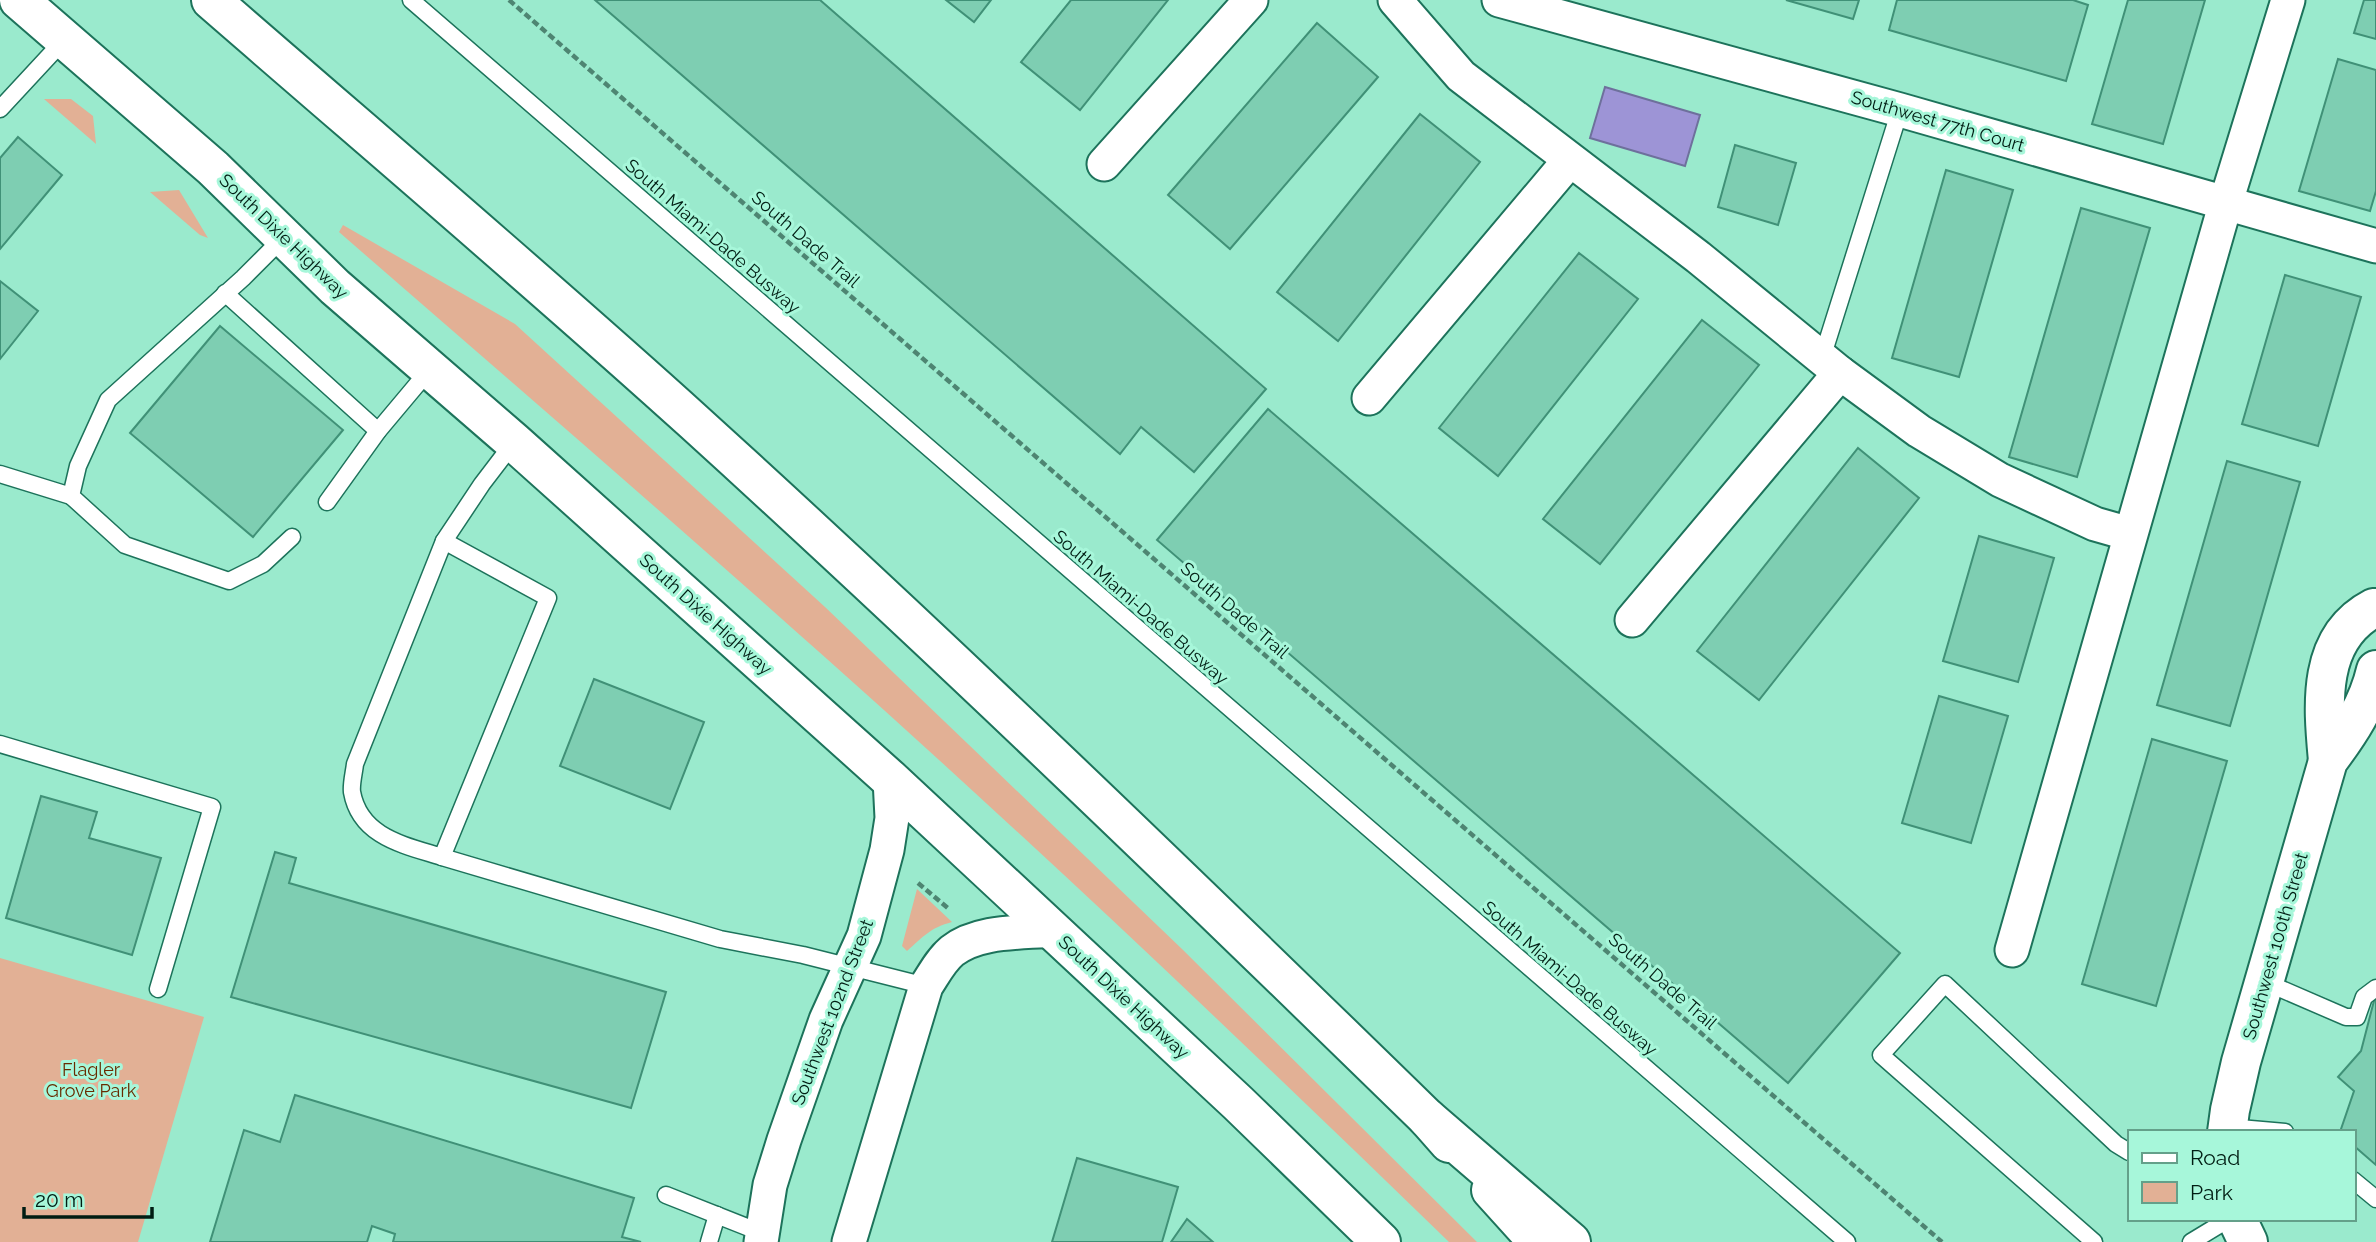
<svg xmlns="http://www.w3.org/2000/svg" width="2376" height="1242" font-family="Raleway,sans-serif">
<rect width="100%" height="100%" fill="#9aeacd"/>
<!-- green -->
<g fill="#e2b095">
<polygon points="44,99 71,99 93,116 96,144"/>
<polygon points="179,190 208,238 200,235 150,192"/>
<path d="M343 225 515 324 825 607 1182 949 1477 1242H1449C1245 1044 1039 848 827 659 666 515 502 374 339 232Z"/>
<path d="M917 889 952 922C930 928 924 936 907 951L902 946Z"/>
<polygon points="0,958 204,1017 138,1242 0,1242"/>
</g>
<!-- water -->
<polygon fill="#9d94d6" stroke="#6e709c" stroke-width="2" points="1605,87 1700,115 1685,166 1590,138"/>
<!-- building -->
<g fill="#7eceb2" stroke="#409177" stroke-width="2">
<polygon points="595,0 820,0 1266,389 1194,472 1141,427 1120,454"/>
<polygon points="946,0 991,0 974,22"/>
<polygon points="1071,0 1168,0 1080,110 1021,62"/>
<polygon points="1786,0 1859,0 1853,19"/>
<polygon points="1897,0 2073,0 2088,5 2066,81 1889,30"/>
<polygon points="2128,0 2205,0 2163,144 2092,124"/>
<polygon points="2364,0 2376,0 2376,39 2354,33"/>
<polygon points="1317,23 1378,77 1230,249 1168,195"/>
<polygon points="2338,59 2376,70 2376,191 2370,211 2299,191"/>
<polygon points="1420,114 1480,162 1338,341 1277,292"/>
<polygon points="18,137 62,175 0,249 0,158"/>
<polygon points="1735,145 1796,163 1778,225 1718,207"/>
<polygon points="1946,170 2013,190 1959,377 1892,358"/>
<polygon points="2081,208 2150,228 2077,477 2009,457"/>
<polygon points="1579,253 1638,299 1498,476 1439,428"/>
<polygon points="2285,275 2361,297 2318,446 2242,424"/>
<polygon points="0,281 38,311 0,359"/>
<polygon points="1702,320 1759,365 1600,564 1543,519"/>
<polygon points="220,326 343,430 253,537 130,433"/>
<polygon points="1268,409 1900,953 1788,1083 1157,540"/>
<polygon points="1858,448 1919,498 1759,700 1697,651"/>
<polygon points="2227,461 2300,482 2230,726 2157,705"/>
<polygon points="1979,536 2054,558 2018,682 1943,661"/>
<polygon points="594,679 704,722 670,809 560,766"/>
<polygon points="1939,696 2008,716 1971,843 1902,823"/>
<polygon points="2152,739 2227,761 2156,1006 2082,984"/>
<polygon points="41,796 97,812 89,838 161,858 132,955 6,918"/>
<polygon points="275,852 296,858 289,883 666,992 631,1108 231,997"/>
<polygon points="2375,997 2376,997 2376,1165 2353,1145 2353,1132 2340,1132 2354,1091 2338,1077 2361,1051"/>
<polygon points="295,1095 634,1198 622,1237 641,1242 393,1242 395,1234 372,1226 367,1242 210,1242 244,1130 280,1142"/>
<polygon points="1077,1158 1178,1187 1162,1242 1052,1242"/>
<polygon points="1187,1219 1213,1242 1171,1242"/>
</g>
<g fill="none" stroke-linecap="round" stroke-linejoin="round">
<defs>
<g id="service">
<polyline points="411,0 1847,1242"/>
<polyline points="0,109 64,40"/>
<polyline points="284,237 243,278 108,400 78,466 71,496 125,545 229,581 263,564 292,537"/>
<polyline points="225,293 378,431"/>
<polyline points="1822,358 1900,110"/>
<path d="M514 442 482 484 444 541 355 764C354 773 351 784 352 792 360 837 404 845 442 857L720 939 803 955 926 986"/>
<polyline points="0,474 71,496"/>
<polyline points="327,502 378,431 430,369"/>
<polyline points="0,744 212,807 158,989"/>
<polyline points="442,857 548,598 444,541"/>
<polyline points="2265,982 2346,1017 2357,1017 2364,997 2376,988"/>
<polyline points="2228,1127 2285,1132"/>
<polyline points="2353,1180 2376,1199"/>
<polyline points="666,1195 762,1233"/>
<polyline points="709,1242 717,1215"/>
<polyline points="2094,1242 1881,1055 1945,984 2116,1144 2129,1152"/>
<polyline points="2191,1242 2229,1219"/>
</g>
<g id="minor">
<polyline points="1395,0 1461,76 1698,257 1840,373 1919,431 2000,480 2095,524 2130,534"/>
<polyline points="1499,0 1900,110 2376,246"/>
<polyline points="1104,164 1251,0"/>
<polyline points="1369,398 1569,161"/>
<polyline points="1632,620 1840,373"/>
<polyline points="2012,950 2226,202 2288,0"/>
<polyline points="761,1242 770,1185 784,1140 826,1020 864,936 887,850 892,818 890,779"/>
<path d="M849 1242 926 986C934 974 941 960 952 951 979 930 1021 933 1053 930"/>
</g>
<g id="tertiary">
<path d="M2328 761C2323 706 2316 638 2374 608"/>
<path d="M2227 1132 2230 1110 2241 1062 2328 761C2349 733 2368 705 2376 670"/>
<polyline points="2237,1219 2248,1242"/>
</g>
<g id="trunk">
<polyline points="19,0 213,168 335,287 514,442 890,779 1238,1103 1381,1242"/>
<path d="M211 0C372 140 535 278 693 421 943 648 1186 883 1427 1118L1449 1143"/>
<polyline points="1491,1190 1538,1242"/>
</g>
<polyline id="motorway" points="1427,1118 1571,1242"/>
</defs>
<!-- service casing -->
<use href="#service" stroke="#1d735b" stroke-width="19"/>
<!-- minor casing -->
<use href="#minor" stroke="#1d735b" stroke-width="37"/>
<!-- tertiary casing -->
<use href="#tertiary" stroke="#1d735b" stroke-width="42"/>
<!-- trunk casing -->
<use href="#trunk" stroke="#1d735b" stroke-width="42"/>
<!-- motorway casing -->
<use href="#motorway" stroke="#1d735b" stroke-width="42"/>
<!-- path -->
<g stroke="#4e8572" stroke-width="4.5" stroke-dasharray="7 3.5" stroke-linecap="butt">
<polyline points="509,0 1942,1242"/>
<polyline points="918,883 949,909"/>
</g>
<!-- service -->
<use href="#service" stroke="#fff" stroke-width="16"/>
<!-- minor -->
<use href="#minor" stroke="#fff" stroke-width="33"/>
<!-- tertiary -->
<use href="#tertiary" stroke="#fff" stroke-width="38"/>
<!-- trunk -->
<use href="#trunk" stroke="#fff" stroke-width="38"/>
<!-- motorway -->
<use href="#motorway" stroke="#fff" stroke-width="38"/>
</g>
<g text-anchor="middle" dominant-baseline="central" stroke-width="6" stroke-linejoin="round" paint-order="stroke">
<!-- street labels -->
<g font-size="18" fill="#001d13" stroke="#a7f7da">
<text transform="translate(1938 121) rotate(16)">Southwest 77th Court</text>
<text transform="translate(284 236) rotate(44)">South Dixie Highway</text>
<text transform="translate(713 236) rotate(41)">South Miami-Dade Busway</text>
<text transform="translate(806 239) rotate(41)">South Dade Trail</text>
<text transform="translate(1141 607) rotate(41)">South Miami-Dade Busway</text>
<text transform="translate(1235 610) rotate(41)">South Dade Trail</text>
<text transform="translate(706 614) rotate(42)">South Dixie Highway</text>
<text transform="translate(2275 946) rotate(-74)">Southwest 100th Street</text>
<text transform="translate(1570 978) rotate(41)">South Miami-Dade Busway</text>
<text transform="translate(1663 981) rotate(41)">South Dade Trail</text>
<text transform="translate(1124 997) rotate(43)">South Dixie Highway</text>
<text transform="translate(832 1012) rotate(-69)">Southwest 102nd Street</text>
</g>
<!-- park labels -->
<g font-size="18" fill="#682b00" stroke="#a7f7da">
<text x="91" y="1069">Flagler<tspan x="91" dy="21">Grove Park</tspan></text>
</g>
</g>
<!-- legend -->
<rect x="2128" y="1130" width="228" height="91" fill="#a7f7da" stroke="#64a08a" stroke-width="2"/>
<rect x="2142" y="1153" width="35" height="10" fill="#ffffff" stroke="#64a08a" stroke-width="2"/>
<text x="2190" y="1165" font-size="21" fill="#001d13">Road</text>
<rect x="2142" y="1182" width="35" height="21" fill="#e2b095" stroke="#64a08a" stroke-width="2"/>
<text x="2190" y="1200" font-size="21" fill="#001d13">Park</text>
<!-- scale -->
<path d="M24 1207v10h128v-10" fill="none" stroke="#001d13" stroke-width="3.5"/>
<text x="35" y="1207" font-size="21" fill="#001d13" stroke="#a7f7da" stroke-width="5" paint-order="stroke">20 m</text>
</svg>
